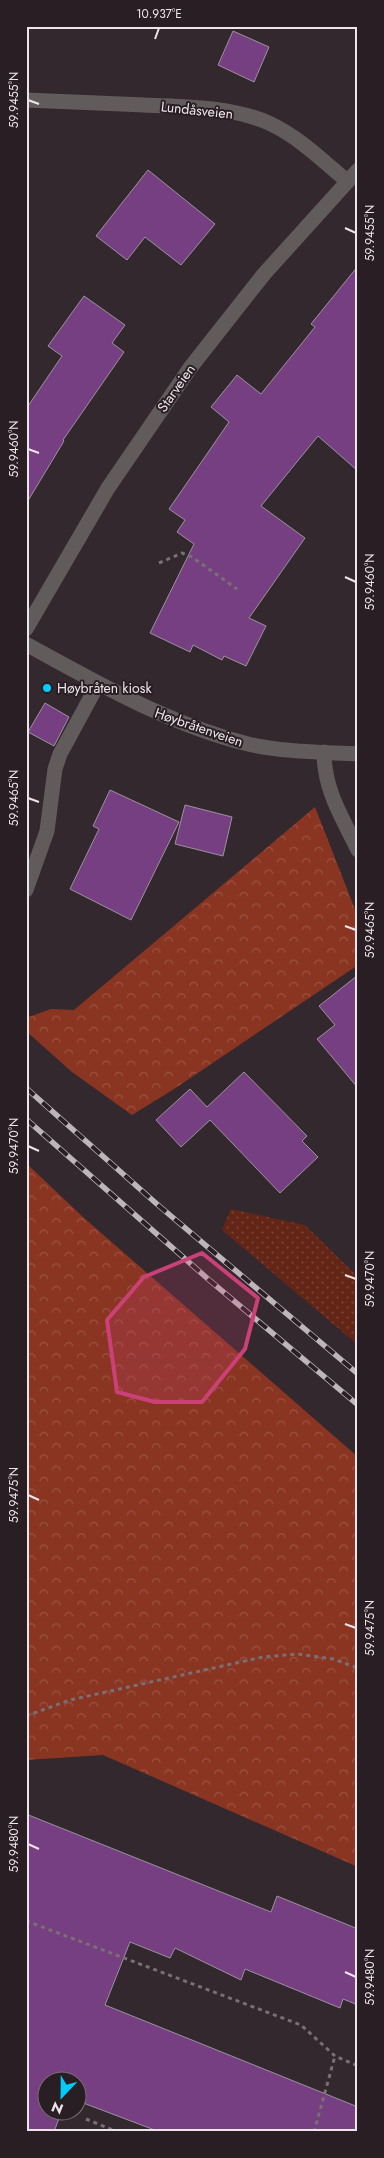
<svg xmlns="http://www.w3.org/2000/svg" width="384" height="2158" font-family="Jost,sans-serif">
<defs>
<pattern id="grass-dots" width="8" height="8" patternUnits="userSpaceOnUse" patternTransform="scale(1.25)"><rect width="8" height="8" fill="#632516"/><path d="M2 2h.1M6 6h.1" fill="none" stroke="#7a4438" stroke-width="1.8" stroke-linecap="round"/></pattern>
<pattern id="forest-crowns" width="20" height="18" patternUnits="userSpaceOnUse" patternTransform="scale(1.25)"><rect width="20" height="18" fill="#8a3522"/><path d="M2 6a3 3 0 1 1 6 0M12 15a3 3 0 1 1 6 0" fill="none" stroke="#9b5242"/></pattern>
</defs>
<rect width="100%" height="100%" fill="#33282e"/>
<!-- grass -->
<polygon fill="url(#grass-dots)" points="231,1209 305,1225 358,1277 358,1345 222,1230"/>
<!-- forest -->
<g fill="url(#forest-crowns)">
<polygon points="315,807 358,917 358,965 174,1089 132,1115 72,1072 26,1031 26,1018 51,1009 74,1010"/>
<polygon points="26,1163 84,1218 358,1457 358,1867 103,1755 26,1760"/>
</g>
<!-- building -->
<g fill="#763f81" stroke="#9c929e">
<polygon points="233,31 269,47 254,82 218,65"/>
<polygon points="148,170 215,224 181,265 145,237 127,260 96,236"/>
<polygon points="358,266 358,471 318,436 261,506 305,538 249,618 266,626 246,666 224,656 222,660 193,645 190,652 150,633 194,544 177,532 185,520 169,509 229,422 211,407 237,375 261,394 315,327 311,324"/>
<polygon points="84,296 125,325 112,343 124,352 63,440 64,441 26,504 26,409 62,356 48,346"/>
<polygon points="45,703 69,717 54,746 28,732"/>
<polygon points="110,790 179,822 131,920 70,889 99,829 93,826"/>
<polygon points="185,805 232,817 223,856 175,844"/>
<polygon points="358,975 358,1088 317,1039 335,1025 319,1006"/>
<polygon points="244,1072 307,1136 302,1141 318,1157 280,1193 210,1120 181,1147 156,1120 190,1089 207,1107"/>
<polygon points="26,1814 271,1912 277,1896 358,1929 358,2005 343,1999 340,2008 245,1969 241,1980 175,1948 170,1958 130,1942 105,2005 358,2107 358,2132 160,2132 78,2101 78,2080 48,2080 48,2110 62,2110 54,2132 26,2132"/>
</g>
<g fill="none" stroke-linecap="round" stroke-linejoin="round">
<!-- path -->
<g stroke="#796f74" stroke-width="3" stroke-dasharray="4 4" stroke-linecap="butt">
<polyline points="159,563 182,553 192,557 237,589"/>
<polyline points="26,1716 70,1700 263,1657 298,1654 333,1659 358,1668"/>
<polyline points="26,1923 29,1922 301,2025 335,2056 358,2066"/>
<polyline points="86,2119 118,2132"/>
<polyline points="314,2132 335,2056"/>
</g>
<!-- minor -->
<g stroke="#625b5c" stroke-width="15">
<path d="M26 100C66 102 105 103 144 105 186 107 232 106 271 124 300 138 323 161 347 181"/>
<polyline points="26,629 108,488 190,368 264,274 358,170"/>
<path d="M26 644C97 683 168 724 248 744 283 752 322 752 358 754"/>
<path d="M324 752C324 790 342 817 358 850"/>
<polyline points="26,890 47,831 55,769 60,754 98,684"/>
</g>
<defs>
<g id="rail">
<polyline points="26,1088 158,1205 358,1374"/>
<polyline points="26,1119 208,1279 358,1405"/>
</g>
</defs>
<!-- rail casing -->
<use href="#rail" stroke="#bdb5b9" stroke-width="5.5"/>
<!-- rail -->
<use href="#rail" stroke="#291e24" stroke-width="4" stroke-dasharray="11" stroke-linecap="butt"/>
</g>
<!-- marked area -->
<path fill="#cb4177" fill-opacity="0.2" stroke="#cb4177" stroke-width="4" stroke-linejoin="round" d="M202 1253 258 1298 245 1349 202 1402H155L117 1392 107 1320 144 1277Z"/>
<!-- ticks -->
<path fill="none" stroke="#ede5e9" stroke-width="2" d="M155 39 159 28M28 100 39 104M345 228 356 233M28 449 39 453M345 577 356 582M28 798 39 802M345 926 356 930M28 1146 39 1151M345 1275 356 1279M28 1495 39 1500M345 1624 356 1628M28 1844 39 1849M345 1972 356 1977"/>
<!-- markers -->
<circle fill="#00cbf9" stroke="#291e24" stroke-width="2" cx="47" cy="688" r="5"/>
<g text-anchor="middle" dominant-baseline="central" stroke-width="4" stroke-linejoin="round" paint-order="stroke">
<!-- street labels -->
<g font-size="14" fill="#ede5e9" stroke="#291e24">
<text transform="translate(197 110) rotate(6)">Lundåsveien</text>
<text transform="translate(176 388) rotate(-55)">Starveien</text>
<text transform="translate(199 727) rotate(19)">Høybråtenveien</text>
</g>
<!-- poi labels -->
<g font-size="14" fill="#ede5e9" stroke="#291e24" text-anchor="start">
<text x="57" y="688">Høybråten kiosk</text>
</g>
</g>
<!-- border -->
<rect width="384" height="2158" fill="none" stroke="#291e24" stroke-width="55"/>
<!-- north arrow -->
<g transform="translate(62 2096) rotate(202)"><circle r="24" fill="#291e24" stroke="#776e73"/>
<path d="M0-4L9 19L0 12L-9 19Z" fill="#00cbf9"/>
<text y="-8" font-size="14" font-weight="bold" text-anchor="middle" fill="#ede5e9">N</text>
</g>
<rect x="28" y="28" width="328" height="2102" fill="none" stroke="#ede5e9" stroke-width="2"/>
<g font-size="12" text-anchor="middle" fill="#ede5e9">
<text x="159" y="18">10.937°E</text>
<text transform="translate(14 100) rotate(-90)" y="4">59.9455°N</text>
<text transform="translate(370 233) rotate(-90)" y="4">59.9455°N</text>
<text transform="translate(14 449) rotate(-90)" y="4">59.9460°N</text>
<text transform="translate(370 582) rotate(-90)" y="4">59.9460°N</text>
<text transform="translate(14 798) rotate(-90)" y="4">59.9465°N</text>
<text transform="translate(370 930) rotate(-90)" y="4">59.9465°N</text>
<text transform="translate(14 1146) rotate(-90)" y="4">59.9470°N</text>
<text transform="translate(370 1279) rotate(-90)" y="4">59.9470°N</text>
<text transform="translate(14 1495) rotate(-90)" y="4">59.9475°N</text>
<text transform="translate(370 1628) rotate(-90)" y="4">59.9475°N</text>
<text transform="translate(14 1844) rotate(-90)" y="4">59.9480°N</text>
<text transform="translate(370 1977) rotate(-90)" y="4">59.9480°N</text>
</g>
</svg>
